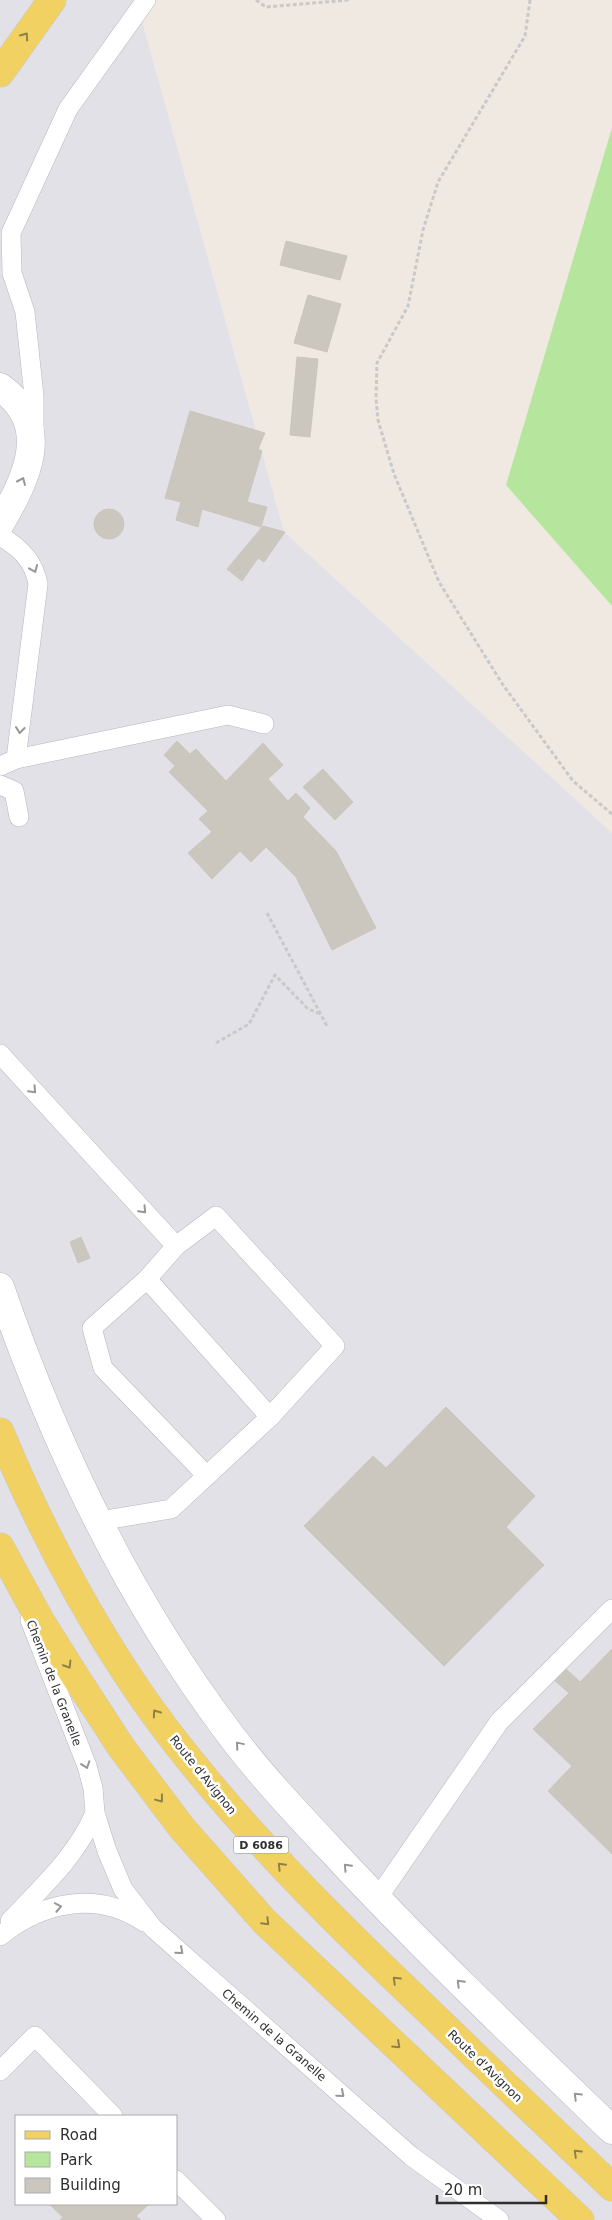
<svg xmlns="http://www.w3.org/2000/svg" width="612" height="2220" font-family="'DejaVu Sans',sans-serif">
<rect width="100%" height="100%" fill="#efe9e1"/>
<!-- industrial -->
<path fill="#e3e1e8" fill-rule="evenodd" d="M0 0H136L284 532 612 833V2220H0ZM16 2116H176V2204H16Z"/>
<!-- green -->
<polygon fill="#b6e59e" points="612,128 612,606 506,485"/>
<!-- building -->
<g fill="#cbc7bf" stroke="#cbc5ba">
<polygon points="286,241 347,256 340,280 280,265"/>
<polygon points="308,295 341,304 327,352 294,343"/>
<polygon points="297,357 318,359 310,437 290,435"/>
<polygon points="190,411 265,433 258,449 262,451 247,502 267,507 261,527 202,509 198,527 176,520 181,502 165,498"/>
<circle cx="109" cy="524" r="15"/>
<polygon points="263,526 285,532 264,562 258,558 242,581 227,569"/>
<polygon points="177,741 190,754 196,749 226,781 263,743 283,765 268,779 288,801 296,793 310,808 303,817 336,851 376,928 332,950 296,877 266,847 251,862 240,851 212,879 188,853 212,832 199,819 208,811 169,772 175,766 164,755"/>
<polygon points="323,769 353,802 335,820 303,787"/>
<polygon points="81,1237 90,1258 78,1263 70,1242"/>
<polygon points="446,1407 535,1496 506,1527 544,1565 444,1666 304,1526 373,1456 386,1468"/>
<polygon points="612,1649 612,1854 548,1791 572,1766 533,1729 569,1693 553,1679 564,1667 580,1682"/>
<polygon points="49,2204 147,2204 148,2205 136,2216 141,2220 60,2220 63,2217"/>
</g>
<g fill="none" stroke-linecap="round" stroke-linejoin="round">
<defs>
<g id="lane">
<polyline points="34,430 34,396 25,312 12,273 11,233 68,109 146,0"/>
<path d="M0 536C20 547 34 561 38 584L16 759"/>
<polyline points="0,766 16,759 228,715 264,724"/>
<polyline points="0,785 14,791 19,817"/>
<polyline points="0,1054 176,1246"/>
<polyline points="147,1279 176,1246 216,1216 335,1346 270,1417"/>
<polyline points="99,1521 171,1509 270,1417 147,1279 92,1328 103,1368 207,1476"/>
<polyline points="30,1620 87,1766 93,1788 95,1813 107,1851 123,1889 153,1928 411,2156 499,2220"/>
<polyline points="377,1899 499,1722 612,1609"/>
<path d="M10 1921C42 1887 76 1857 95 1813"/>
<path d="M0 1936C42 1902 97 1890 144 1922"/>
<polyline points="0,2071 35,2036 113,2116"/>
<polyline points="176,2180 216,2220"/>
</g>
<g id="street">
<path d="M0 387C54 426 26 479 0 524"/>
<path d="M0 1287C55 1446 128 1599 229 1733 265 1781 308 1825 349 1869 434 1959 523 2044 612 2130"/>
</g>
<g id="primary">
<polyline points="0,73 52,0"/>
<path d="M0 1432C44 1538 106 1654 177 1744 249 1836 329 1916 413 1996 479 2060 545 2123 612 2187"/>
<polyline points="0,1547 41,1622 77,1679 121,1747 182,1828 264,1921 580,2220"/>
</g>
</defs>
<!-- lane casing -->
<use href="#lane" stroke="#b4b7c1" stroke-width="20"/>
<!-- street casing -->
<use href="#street" stroke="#b4b7c1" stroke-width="29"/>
<!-- primary casing -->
<use href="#primary" stroke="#c9c9c9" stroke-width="29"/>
<!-- path -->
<g stroke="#c9c9c9" stroke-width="3" stroke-dasharray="4 2.5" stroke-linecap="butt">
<polyline points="256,0 266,7 349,0"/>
<polyline points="530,0 525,36 438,182 423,230 408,306 377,363 376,398 378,420 394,474 439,582 503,685 573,781 612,814"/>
<polyline points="267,913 327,1026"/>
<polyline points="216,1043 249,1024 275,975 308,1009 321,1014"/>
</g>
<!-- lane -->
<use href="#lane" stroke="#fff" stroke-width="19"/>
<!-- street -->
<use href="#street" stroke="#fff" stroke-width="28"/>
<!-- primary -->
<use href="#primary" stroke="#f2d163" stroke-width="28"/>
</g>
<!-- one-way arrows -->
<defs><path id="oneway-chevron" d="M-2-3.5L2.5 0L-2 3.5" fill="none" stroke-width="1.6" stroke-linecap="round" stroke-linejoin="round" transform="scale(1.25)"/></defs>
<g stroke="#908048">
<use href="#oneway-chevron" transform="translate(25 36) rotate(-55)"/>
<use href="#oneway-chevron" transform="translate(68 1665) rotate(58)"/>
<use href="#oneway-chevron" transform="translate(156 1713) rotate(-125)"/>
<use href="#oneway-chevron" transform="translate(160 1799) rotate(53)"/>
<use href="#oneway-chevron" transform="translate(281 1866) rotate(-134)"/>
<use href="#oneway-chevron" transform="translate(266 1922) rotate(45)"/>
<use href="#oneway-chevron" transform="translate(396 1980) rotate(-136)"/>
<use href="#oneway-chevron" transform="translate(397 2045) rotate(43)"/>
<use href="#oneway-chevron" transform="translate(577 2153) rotate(-136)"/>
</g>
<g stroke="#969696">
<use href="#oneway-chevron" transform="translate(22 481) rotate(-66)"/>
<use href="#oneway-chevron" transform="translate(34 569) rotate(67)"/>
<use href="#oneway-chevron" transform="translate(20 730) rotate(97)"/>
<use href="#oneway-chevron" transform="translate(33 1090) rotate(47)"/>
<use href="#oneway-chevron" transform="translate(143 1210) rotate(47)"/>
<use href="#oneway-chevron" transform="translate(239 1745) rotate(-130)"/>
<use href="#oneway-chevron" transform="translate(86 1765) rotate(71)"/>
<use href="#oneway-chevron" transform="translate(347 1867) rotate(-133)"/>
<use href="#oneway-chevron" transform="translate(58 1907) rotate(-11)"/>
<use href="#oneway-chevron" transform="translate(180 1951) rotate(41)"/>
<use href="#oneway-chevron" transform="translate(460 1983) rotate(-135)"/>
<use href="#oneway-chevron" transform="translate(341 2094) rotate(41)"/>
<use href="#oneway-chevron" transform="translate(577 2096) rotate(-136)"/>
</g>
<g text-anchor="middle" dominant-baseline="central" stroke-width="5" stroke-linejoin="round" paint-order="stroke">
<!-- shield labels -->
<rect fill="#fff" stroke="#6d6d6d" stroke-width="1" x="233.5" y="1836.5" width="55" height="17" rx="4"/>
<g font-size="11" font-weight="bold" fill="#2e2e2e">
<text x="261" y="1845">D 6086</text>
</g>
<!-- street labels -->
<g font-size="12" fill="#2e2e2e" stroke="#fff">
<text transform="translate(54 1683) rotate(69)">Chemin de la Granelle</text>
<text transform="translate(203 1775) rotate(51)">Route d'Avignon</text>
<text transform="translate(274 2035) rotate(41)">Chemin de la Granelle</text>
<text transform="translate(485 2066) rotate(44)">Route d'Avignon</text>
</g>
</g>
<!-- legend -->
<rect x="15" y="2115" width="162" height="90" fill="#ffffff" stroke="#ababab"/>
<rect x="25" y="2131" width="25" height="8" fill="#f2d163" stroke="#ababab"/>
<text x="60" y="2140" font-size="15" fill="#2e2e2e">Road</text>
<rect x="25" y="2152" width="25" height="15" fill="#b6e59e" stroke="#ababab"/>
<text x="60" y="2165" font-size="15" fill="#2e2e2e">Park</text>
<rect x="25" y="2178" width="25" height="15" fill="#cbc7bf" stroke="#ababab"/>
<text x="60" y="2190" font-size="15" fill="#2e2e2e">Building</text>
<!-- scale -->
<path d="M437 2195v8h109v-8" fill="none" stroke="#2e2e2e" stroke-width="2.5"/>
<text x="444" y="2195" font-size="15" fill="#2e2e2e" stroke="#ffffff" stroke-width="4" paint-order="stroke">20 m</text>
</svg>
